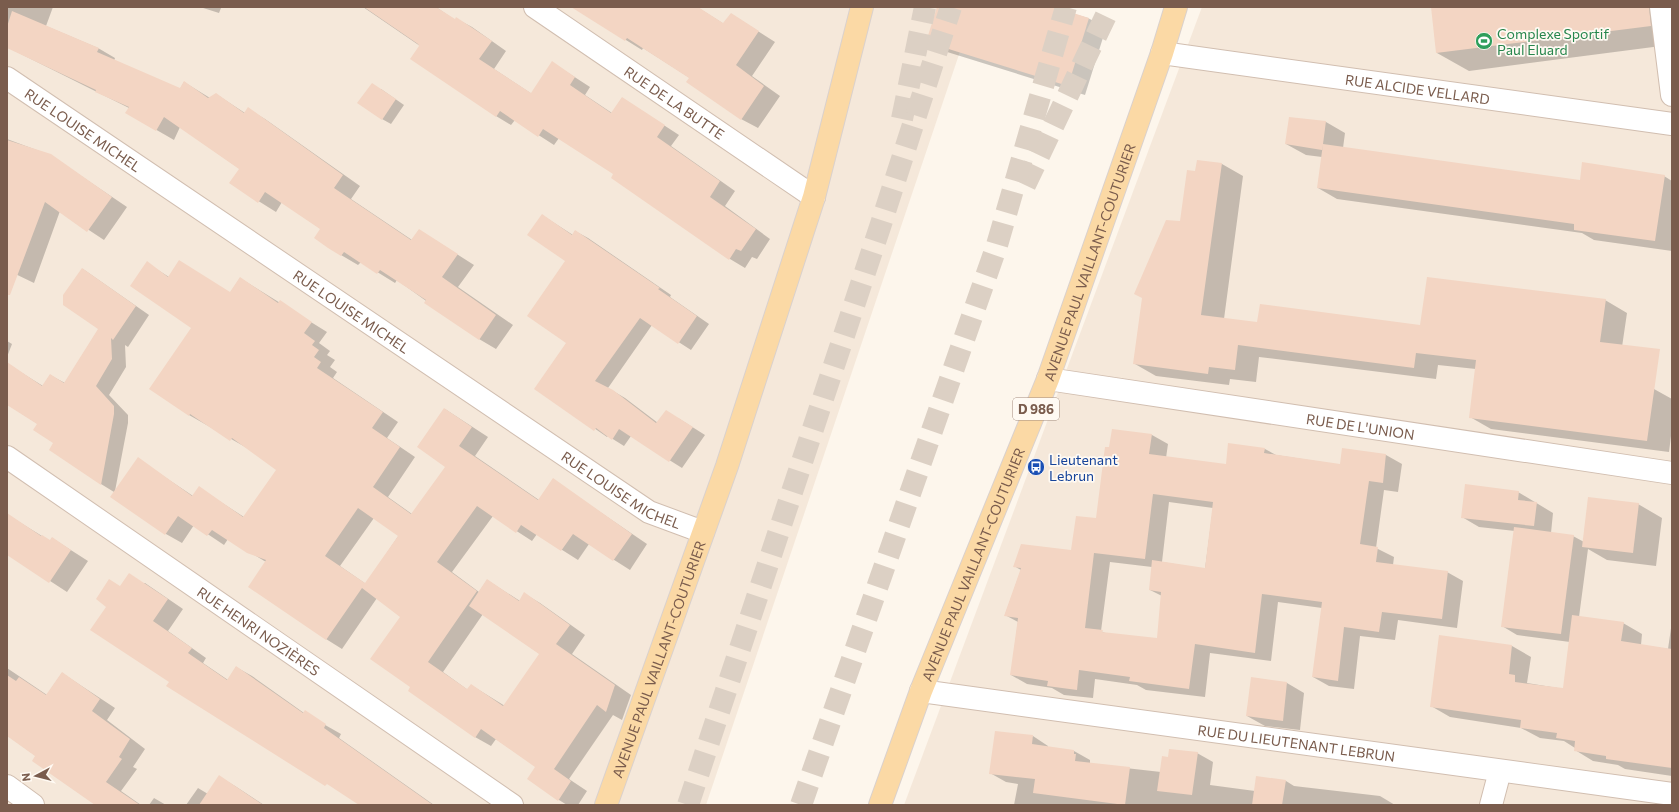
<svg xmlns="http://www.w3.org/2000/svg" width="1679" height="812" font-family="Commissioner,sans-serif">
<rect width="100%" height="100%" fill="#fdf6ec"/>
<!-- residential -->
<g fill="#f5e8da">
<polygon points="7,7 975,7 706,805 7,805"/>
<polygon points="1202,7 1672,7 1672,805 904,805"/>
</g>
<!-- shadow -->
<g fill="#0003" fill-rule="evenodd">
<polygon points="7,7 53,7 46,26 98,48 115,58 114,61 180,89 184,82 210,98 216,94 245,113 248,109 265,119 360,186 351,199 412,240 419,230 474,265 458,287 513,325 496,349 479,339 397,280 395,283 361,262 358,265 341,255 321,229 282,202 276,212 230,183 240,169 180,127 174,140 127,113 129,108 7,47 7,30 9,24 7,23"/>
<polygon points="200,7 219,7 221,8 219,13"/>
<polygon points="363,7 436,7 455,20 457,19 472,27 506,51 494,69 532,94 553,63 590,87 585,95 612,113 622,98 679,135 671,146 735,191 725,206 770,239 757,259 752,257 745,268 730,259 615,174 559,138 554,145 515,120 511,125 496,116 420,46"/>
<polygon points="573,7 697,7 724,24 731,14 775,42 752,76 780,96 758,128 741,119 690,78 643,48 642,50"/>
<polygon points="938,7 1051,7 1088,18 1106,28 1085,95 944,51 927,41"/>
<polygon points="1432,7 1656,7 1661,46 1469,71 1437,53"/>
<polygon points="381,89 404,105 391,124 382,119"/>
<polygon points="1290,118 1326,122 1345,133 1343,148 1581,181 1664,176 1672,181 1672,251 1594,240 1582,233 1337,199 1318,188 1322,157 1306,155 1286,144"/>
<polygon points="7,139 50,155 127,207 104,240 60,211 34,283 7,270"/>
<polygon points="1222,164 1243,176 1224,319 1258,323 1421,326 1605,300 1627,313 1622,347 1654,389 1672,399 1672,428 1669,452 1491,429 1470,417 1476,369 1438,365 1436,379 1259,357 1256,382 1230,379 1229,385 1156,376 1135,364 1181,222 1195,173"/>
<polygon points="542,215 573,235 575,231 588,238 671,295 670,297 709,324 691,350 652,325 608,388 625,398 658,423 678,418 705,435 682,468 631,436 624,446 608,436 607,437 536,388 567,343 566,261"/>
<path d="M147 263 169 277 230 293 240 278 327 332 319 343 330 351 327 355 335 360 330 367 337 372 333 378 398 422 387 438 415 457 388 497 412 514 446 467 445 409 488 437 475 456 539 500 553 480 647 544 630 570 589 544 578 560 537 534 532 541 493 516 452 572 479 592 487 580 520 601 525 594 540 603 585 635 572 654 631 695 622 720 613 715 569 779 587 791 578 805H567L559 800 529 779 537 767 496 739 491 746 475 737 412 687 401 617 377 598 342 649 326 639 266 562 228 539 224 545 194 525 182 543 166 534 114 492 101 484 55 443 38 424 7 404V378L14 368 43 386 50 375 65 383 99 329 83 269 149 315 128 347 125 345 126 367 109 395 128 415V423L115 491 138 459 193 496 199 488 244 517 278 469 247 448 189 415 192 328ZM374 518 399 535 366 584 340 566ZM483 614 540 654 505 706 471 685 468 690 443 672Z"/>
<polygon points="7,341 12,344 7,357"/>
<path d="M1113 430 1152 435 1168 444 1166 458 1227 465 1265 449 1276 455 1341 465 1343 449 1386 455 1402 464 1398 492 1384 490 1376 548 1394 557 1393 565 1447 572 1463 581 1457 628 1398 620 1395 640 1360 636 1354 689 1329 686 1313 677 1322 608 1278 602 1271 661 1210 653 1205 697 1146 690 1137 685 1095 679 1093 698 1064 695 1052 688 1027 684 1011 675 1018 622 1005 615 1021 570 1014 566 1072 551 1097 519ZM1169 502 1213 508 1205 569 1162 562ZM1110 562 1152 567 1150 590 1162 596 1158 639 1107 634 1101 631Z"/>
<polygon points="1518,492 1553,513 1551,533 1573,536 1584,542 1638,504 1662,518 1656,566 1607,560 1588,549 1579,617 1623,623 1642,634 1641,645 1668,649 1672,621 1672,776 1625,769 1618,765 1593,761 1575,750 1575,748 1564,741 1540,738 1521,728 1450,717 1431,706 1440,636 1512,646 1531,657 1527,683 1564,689 1570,642 1517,635 1502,626 1515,531 1479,527 1462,517"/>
<polygon points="8,515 50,541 52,538 88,561 67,592 7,553"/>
<polygon points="145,583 183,609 168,631 206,658 203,663 228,680 236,667 252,676 304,713 341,734 339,738 434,805 361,805 170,682 120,587"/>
<polygon points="7,668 47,695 62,673 115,708 107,720 145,749 133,767 137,769 121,791 141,805 97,805 36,756 7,735"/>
<polygon points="1252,678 1287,683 1304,693 1300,730 1265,726 1247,716"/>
<polygon points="1033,736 1048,746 1048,748 1074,751 1090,760 1090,764 1161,772 1168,758 1197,753 1213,762 1210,785 1255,791 1286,781 1294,786 1380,796 1395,805 1014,805 1018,784 1006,782 990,773"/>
<polygon points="220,777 235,786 264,805 186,805 198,788 208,794"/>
<polygon points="154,798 166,805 149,805"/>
</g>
<!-- building -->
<g fill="#f3d5c3" fill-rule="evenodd">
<polygon points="364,7 436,7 455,19 456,17 492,41 479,59 531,93 552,61 575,77 570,85 611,113 622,97 665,125 657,137 720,181 710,197 756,229 741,251 736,249 729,260 611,178 613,174 543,129 538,137 500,111 496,117 410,59 419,46 418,44"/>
<polygon points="571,7 698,7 723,23 731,13 759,31 736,65 764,86 741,120 686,82 689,78 627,38 625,41"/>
<polygon points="937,7 1054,7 1089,18 1068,86 926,42"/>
<polygon points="1431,7 1649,7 1651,26 1436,53"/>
<polygon points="12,11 99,48 97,52 180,88 184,81 208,98 216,93 244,113 248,107 343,175 334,188 411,240 419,229 458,254 442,277 496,315 479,340 424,303 426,300 380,270 377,274 344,252 341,256 328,248 314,238 320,229 265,192 258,203 229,183 239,169 164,117 156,131 125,113 129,107 95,92 96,90 7,48 7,27"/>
<polygon points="372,83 396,99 382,120 357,103"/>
<polygon points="1289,117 1326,121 1323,144 1580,180 1582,162 1665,175 1655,241 1574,230 1574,224 1317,188 1323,144 1322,150 1285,144"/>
<polygon points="7,140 51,154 112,197 87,232 45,202 10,295 7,295"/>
<polygon points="1197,160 1222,163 1201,315 1257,322 1260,304 1420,325 1427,277 1606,299 1600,342 1660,349 1647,441 1469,418 1476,360 1416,353 1414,368 1238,345 1235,370 1209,367 1208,374 1133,364 1142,298 1134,294 1166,220 1180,221 1187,170 1195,171"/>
<polygon points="542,214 572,235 575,230 660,288 658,289 697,316 678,344 640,318 595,381 613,390 656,423 666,410 693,427 669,462 619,429 612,440 596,428 594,431 534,389 566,343 527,316 565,261 527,235"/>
<path d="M179 260 230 292 240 277 278 303 280 300 312 322 304 333 315 341 312 345 319 350 314 357 321 362 317 368 383 412 372 428 400 447 373 487 411 514 445 467 417 447 444 408 472 427 459 446 538 500 553 478 632 534 613 561 573 534 561 551 521 525 516 533 477 506 437 562 477 591 428 662 467 689 471 684 503 706 539 654 469 606 487 579 519 601 524 592 570 625 556 644 615 685 606 712 597 705 554 769 571 781 558 801 527 779 535 767 481 729 475 738 408 691 410 687 370 659 400 617 362 588 326 640 248 587 266 560 247 553 212 530 207 536 178 516 165 535 110 497 138 457 192 496 199 486 243 517 276 470 232 438 230 441 190 414 189 416 149 389 191 328 130 286 147 261 168 277ZM358 508 398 536 365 583 325 556Z"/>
<polygon points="82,268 136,306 113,340 111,338 112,359 96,386 114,406 114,414 101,485 49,450 53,443 33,430 37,424 7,405 7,362 42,386 50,374 64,383 98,329 63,305 63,295"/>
<path d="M1112 429 1152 434 1149 454 1226 464 1228 443 1265 448 1264 453 1340 464 1342 448 1386 454 1383 483 1369 481 1360 544 1378 547 1376 562 1448 571 1442 619 1382 612 1379 632 1344 627 1338 681 1312 677 1322 602 1262 594 1255 653 1195 644 1189 689 1129 681 1130 677 1079 670 1077 690 1047 686 1048 681 1010 675 1018 618 1004 616 1021 568 1013 567 1021 544 1071 550 1076 516 1096 518 1105 447H1109ZM1153 494 1213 502 1205 568 1152 560 1149 590 1161 592 1157 638 1102 632 1103 630 1085 628 1094 553 1145 559Z"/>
<polygon points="1465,484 1519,491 1518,500 1537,502 1534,526 1461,518"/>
<polygon points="1588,497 1639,503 1633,553 1582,547"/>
<polygon points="7,513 41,536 42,535 50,540 52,537 71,550 49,583 7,555"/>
<polygon points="1514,527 1574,535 1561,634 1501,627"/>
<polygon points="129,573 168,599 153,621 192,648 188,653 227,680 236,666 303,713 305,710 326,724 324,728 433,805 359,805 327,784 325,786 166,686 169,682 90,630 106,607 96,599 109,579 120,586"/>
<polygon points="1572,615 1624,622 1621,641 1672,649 1672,768 1606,759 1606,756 1574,751 1575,741 1556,738 1557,733 1520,728 1521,720 1430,707 1439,635 1512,645 1509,674 1515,675 1515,682 1563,688"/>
<polygon points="62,672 100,699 92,711 130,739 119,757 122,759 106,782 140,805 95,805 32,761 35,756 7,736 7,675 16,681 19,677 46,695"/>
<polygon points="1251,677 1287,682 1283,721 1246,716"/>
<polygon points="995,731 1033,735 1032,744 1074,750 1074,754 1076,754 1075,761 1130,767 1125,805 1033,793 1035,779 989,774"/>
<polygon points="1169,749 1198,752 1192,795 1157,791 1162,756 1168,757"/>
<polygon points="219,775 263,805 199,805"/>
<polygon points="1256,776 1286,780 1282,805 1252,805"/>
</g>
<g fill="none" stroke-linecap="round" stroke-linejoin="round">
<!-- highway-tunnel -->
<g stroke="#dcd0c4" stroke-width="22" stroke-dasharray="22 11" stroke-linecap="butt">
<polyline points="902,119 925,7"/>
<polyline points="1025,185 1110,7"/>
<polyline points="688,805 880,227 951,7"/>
<polyline points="801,805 997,245 1066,7"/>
</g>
<defs>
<g id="minor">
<path id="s1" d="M535 7 814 197"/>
<polyline points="1661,7 1672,95"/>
<path id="s2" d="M1162 53 1672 124"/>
<path id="s3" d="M7 78 649 512 703 532"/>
<path id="s4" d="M1048 379 1672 473"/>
<path id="s5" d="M7 457 512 805"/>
<path id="s6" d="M921 691 1672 794"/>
<polyline points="7,786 33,805"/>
<polyline points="1491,805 1500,771"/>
</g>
<g id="major">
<path id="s7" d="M606 805 727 466 814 197 862 7"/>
<path id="s8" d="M880 805 921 691 1048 379 1162 53 1176 7"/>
</g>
</defs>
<!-- minor casing -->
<use href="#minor" stroke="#d1beb0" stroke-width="24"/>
<!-- major casing -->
<use href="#major" stroke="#dad1cd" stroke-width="24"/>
<!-- minor -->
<use href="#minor" stroke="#fff" stroke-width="22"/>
<!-- major -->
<use href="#major" stroke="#fbd9a5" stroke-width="22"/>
</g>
<!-- icons -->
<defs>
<symbol id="stadium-disc" viewBox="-11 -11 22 22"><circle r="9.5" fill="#2e9e5b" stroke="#fffaf3"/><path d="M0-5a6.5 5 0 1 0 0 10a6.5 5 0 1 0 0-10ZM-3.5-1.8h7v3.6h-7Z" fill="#fff"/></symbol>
<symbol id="bus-disc" viewBox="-11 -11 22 22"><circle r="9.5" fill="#1a4fb4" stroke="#fffaf3"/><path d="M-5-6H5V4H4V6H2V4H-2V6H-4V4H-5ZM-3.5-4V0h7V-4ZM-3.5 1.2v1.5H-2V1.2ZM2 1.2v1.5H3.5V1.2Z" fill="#fff"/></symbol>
</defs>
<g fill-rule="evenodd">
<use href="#stadium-disc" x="1474" y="31" width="20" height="20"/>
<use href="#bus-disc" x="1026" y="457" width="20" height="20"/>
</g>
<g text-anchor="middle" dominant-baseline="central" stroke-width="3.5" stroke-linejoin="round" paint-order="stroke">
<!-- shield labels -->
<rect fill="#fffaf3" stroke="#a28b7f" stroke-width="1" x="1013" y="398" width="46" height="22" rx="3"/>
<g font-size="13" font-weight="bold" fill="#7a5c4d">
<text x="1036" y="409">D 986</text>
</g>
<!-- leisure labels -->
<g font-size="14" fill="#27864d" stroke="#fffaf3" text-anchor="start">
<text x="1497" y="33">Complexe Sportif<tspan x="1497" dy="16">Paul Eluard</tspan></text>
</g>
<!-- street labels -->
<g font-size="14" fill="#7a5c4d" stroke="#fffaf3">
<text stroke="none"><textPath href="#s2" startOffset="258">RUE ALCIDE VELLARD</textPath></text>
<text stroke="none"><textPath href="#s1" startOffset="169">RUE DE LA BUTTE</textPath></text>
<text stroke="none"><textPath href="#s3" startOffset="92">RUE LOUISE MICHEL</textPath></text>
<text stroke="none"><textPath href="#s8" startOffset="582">AVENUE PAUL VAILLANT-COUTURIER</textPath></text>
<text stroke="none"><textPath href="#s3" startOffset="416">RUE LOUISE MICHEL</textPath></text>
<text stroke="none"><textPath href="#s4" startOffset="316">RUE DE L'UNION</textPath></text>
<text stroke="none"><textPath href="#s3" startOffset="740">RUE LOUISE MICHEL</textPath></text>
<text stroke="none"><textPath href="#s8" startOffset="258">AVENUE PAUL VAILLANT-COUTURIER</textPath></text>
<text stroke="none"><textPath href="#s5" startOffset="306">RUE HENRI NOZIÈRES</textPath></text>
<text stroke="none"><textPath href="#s7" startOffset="155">AVENUE PAUL VAILLANT-COUTURIER</textPath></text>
<text stroke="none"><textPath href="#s6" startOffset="379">RUE DU LIEUTENANT LEBRUN</textPath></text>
</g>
<!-- transit labels -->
<g font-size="14" fill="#164399" stroke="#fffaf3" text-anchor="start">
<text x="1049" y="459">Lieutenant<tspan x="1049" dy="16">Lebrun</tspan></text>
</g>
</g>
<!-- border -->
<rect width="1679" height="812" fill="none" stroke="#7a5c4d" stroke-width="16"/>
<!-- north arrow -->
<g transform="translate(36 776) rotate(263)" stroke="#fffaf3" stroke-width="3" paint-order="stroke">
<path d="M0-3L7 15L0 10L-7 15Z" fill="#7a5c4d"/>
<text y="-6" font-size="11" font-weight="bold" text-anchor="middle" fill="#7a5c4d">N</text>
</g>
</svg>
